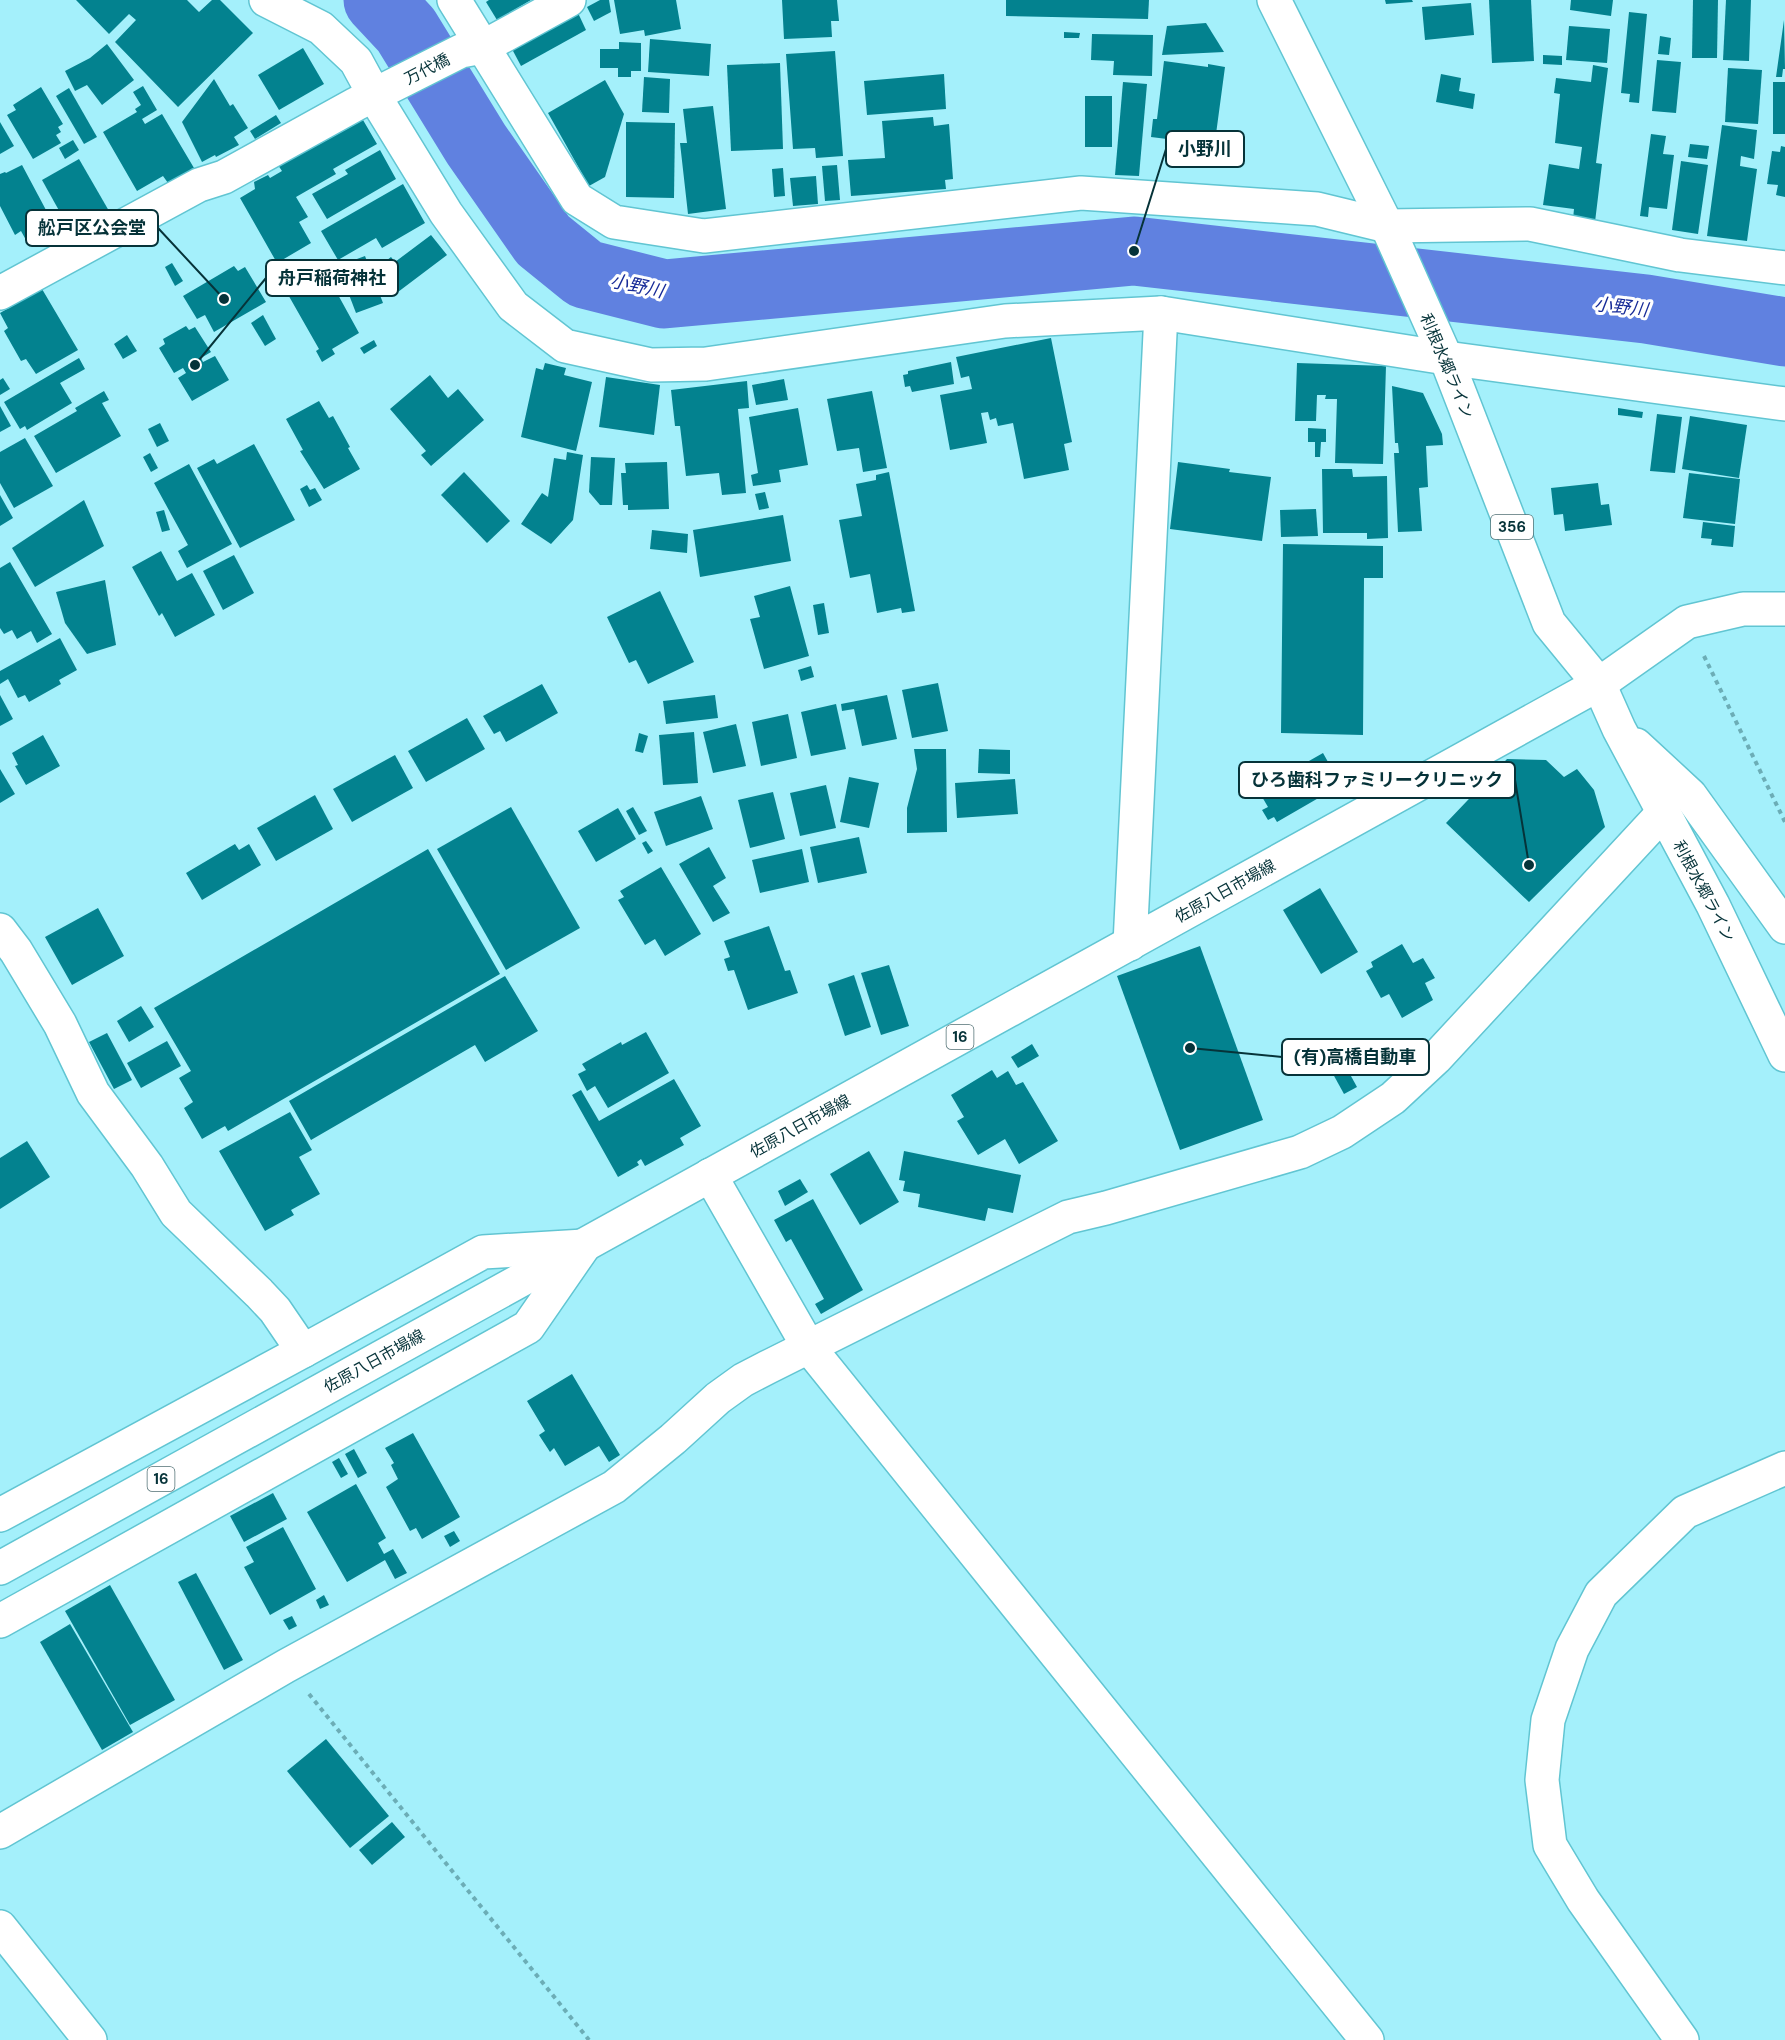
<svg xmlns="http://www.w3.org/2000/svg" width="1785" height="2040" font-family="'DM Sans','Noto Sans JP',sans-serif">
<rect width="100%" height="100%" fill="#a4f0fb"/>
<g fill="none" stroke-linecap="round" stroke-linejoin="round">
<!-- river -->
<polyline stroke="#6081e0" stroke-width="69" points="378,0 406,30 476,144 543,240 585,274 664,294 1134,251 1646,309 1785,332"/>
</g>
<!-- building -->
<g fill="#03828f">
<polygon points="76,0 187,0 199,12 212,0 220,0 253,33 178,107 115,42 136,20 129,14 109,34"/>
<polygon points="489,0 531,0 497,20 486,2"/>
<polygon points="600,0 609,0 611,12 594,21 587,7"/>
<polygon points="614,0 676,0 681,29 645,36 644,30 620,34"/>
<polygon points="782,0 837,0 839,21 831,21 832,37 784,39"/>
<polygon points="1006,0 1149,0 1148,19 1006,16"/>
<polygon points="1385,0 1412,0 1413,2 1386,4"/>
<polygon points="1489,0 1531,0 1534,61 1492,63"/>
<polygon points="1571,0 1613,0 1611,16 1570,10"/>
<polygon points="1693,0 1718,0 1717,58 1692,58"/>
<polygon points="1726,0 1751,0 1749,61 1723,60"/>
<polygon points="1471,3 1474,35 1425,40 1422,7"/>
<polygon points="1629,12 1647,14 1639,103 1629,102 1630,94 1621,93"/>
<polygon points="578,13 586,30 521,66 512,49"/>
<polygon points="1784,20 1785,69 1783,69 1782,77 1776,77"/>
<polygon points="1206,23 1224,52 1162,55 1167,26"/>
<polygon points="1569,26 1610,29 1607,63 1566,60"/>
<polygon points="1064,32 1080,33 1079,38 1064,38"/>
<polygon points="1092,34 1153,35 1152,76 1113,75 1114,61 1091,60"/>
<polygon points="1660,36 1671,38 1669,55 1658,54"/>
<polygon points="650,39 711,44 709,76 648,72"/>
<polygon points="619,42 641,43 641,71 631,71 631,77 618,77 618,68 600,68 600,49 619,49"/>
<polygon points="107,44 134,80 102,105 87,85 75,91 65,71 90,58"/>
<polygon points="303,48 324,84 279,110 258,75"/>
<polygon points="835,51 843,156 816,158 815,148 793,149 786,54"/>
<polygon points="1543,55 1562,56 1562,65 1543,64"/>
<polygon points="1657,60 1681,62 1676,113 1652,111"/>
<polygon points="1164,61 1208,67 1208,64 1225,67 1214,149 1208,148 1205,165 1180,162 1183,141 1151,137 1153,119 1157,119"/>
<polygon points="780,63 783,149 731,151 727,65"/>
<polygon points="1593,65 1608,68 1596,163 1602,164 1595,222 1573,219 1574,209 1543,205 1549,164 1579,169 1582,147 1555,143 1560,94 1554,93 1556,78 1591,82"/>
<polygon points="1728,68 1762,70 1758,124 1725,122"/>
<polygon points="944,74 946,109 867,115 864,81"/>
<polygon points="1441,74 1461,78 1459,91 1475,94 1473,109 1436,102"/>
<polygon points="644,77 670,79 669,113 642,112"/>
<polygon points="214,79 230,106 233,104 248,128 234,137 239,145 216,157 215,155 202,162 182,122"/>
<polygon points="605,80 624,114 605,177 589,186 548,113"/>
<polygon points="1123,82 1147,84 1139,176 1115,175"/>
<rect x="1773" y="82" width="12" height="52"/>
<polygon points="143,86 157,110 142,119 145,124 162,114 194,168 168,183 163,176 137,191 103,132 137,112 135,109 141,105 133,92"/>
<polygon points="41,87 63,124 58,127 61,132 56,135 61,143 33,159 7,115 16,110 13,105"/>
<polygon points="69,88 97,137 84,144 56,96"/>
<rect x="1085" y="96" width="27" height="51"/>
<polygon points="713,106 726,209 688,214 680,143 687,143 683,109"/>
<polygon points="276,115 281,123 255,139 250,131"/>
<polygon points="933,117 934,126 949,124 953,179 945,180 946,189 851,196 848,160 885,158 882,121"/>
<polygon points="363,120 377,144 333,169 336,174 296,197 308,217 299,222 311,243 277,263 240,198 255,189 254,182 268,175 270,178 282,171 278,165 317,143 318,145"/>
<polygon points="0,122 14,146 0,154"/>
<polygon points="626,122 675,123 674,198 626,197"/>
<polygon points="1722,125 1757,130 1754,159 1741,156 1740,166 1757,169 1747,241 1707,236"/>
<polygon points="1651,134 1666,136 1663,154 1674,155 1667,209 1649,207 1648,217 1640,216"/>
<polygon points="73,140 79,150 65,159 59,148"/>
<polygon points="1690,144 1709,146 1707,159 1688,157"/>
<polygon points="1781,146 1785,147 1785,197 1776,195 1778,185 1767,184 1772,151 1780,152"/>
<polygon points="380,150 396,179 327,219 312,194 348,174 345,170"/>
<polygon points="79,159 109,211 71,232 42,180"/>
<polygon points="1681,161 1708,165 1698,234 1672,230"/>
<polygon points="22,165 54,225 26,240 21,231 15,235 0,206 0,174 5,172 6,173"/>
<polygon points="837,165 840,200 825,201 822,166"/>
<polygon points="783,168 785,196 774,197 772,169"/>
<polygon points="816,176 818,204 793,206 790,178"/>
<polygon points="403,184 425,223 382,248 376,238 338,260 321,231"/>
<polygon points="431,235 447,255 394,295 390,288 388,290 373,271 391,257 395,262"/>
<polygon points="365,256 383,303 356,313 338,266"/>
<polygon points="320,262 359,333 332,349 335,354 322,362 316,351 319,349 282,284"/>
<polygon points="172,263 183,281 175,286 165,267"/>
<polygon points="234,266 238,271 245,267 266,302 214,332 205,315 197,319 183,296"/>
<polygon points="42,289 78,350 36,374 26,359 21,361 4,331 8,328 0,313"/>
<polygon points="263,315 276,339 265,346 251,323"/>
<polygon points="186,326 189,330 195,327 211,352 201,358 203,362 215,356 229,380 192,401 178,378 186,373 183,368 174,373 159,348 165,344 163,339"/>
<polygon points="127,335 137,351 123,359 114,344"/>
<polygon points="1051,338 1072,442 1064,444 1069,470 1024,479 1013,423 998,426 996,418 990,420 988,412 981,413 987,443 950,450 940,395 972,389 969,376 961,378 956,357"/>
<polygon points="374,340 377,346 364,354 360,348"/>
<polygon points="79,358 85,369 60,383 72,403 27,430 25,426 20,429 4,402"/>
<polygon points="951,362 954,384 912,392 910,386 905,387 903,375 908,374 908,371"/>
<polygon points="545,363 566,368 564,375 592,382 576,451 521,437 536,368 543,370"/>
<polygon points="1297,363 1386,366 1383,464 1335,463 1337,399 1325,399 1326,395 1317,395 1316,421 1295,421"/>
<polygon points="430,375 448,398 458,389 484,420 431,466 421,455 426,451 390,409"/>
<polygon points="606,377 660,385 654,435 599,427"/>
<polygon points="3,378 10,389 0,395 0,380"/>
<polygon points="784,379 788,400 756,405 752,385"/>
<polygon points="747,381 749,408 738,409 746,493 722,495 719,473 686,476 680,426 675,426 671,390"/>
<polygon points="1392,386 1423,393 1442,434 1443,445 1426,446 1428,487 1419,488 1422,531 1398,532 1394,453 1399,453 1398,443 1395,443"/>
<polygon points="104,391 109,400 102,403 121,436 56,473 34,436 77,411 75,408"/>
<polygon points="872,391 887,468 863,472 859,448 837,451 827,399"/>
<polygon points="319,401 329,418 333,416 350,447 348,448 360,469 324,489 300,451 303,450 286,419"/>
<polygon points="0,406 11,426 0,432"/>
<polygon points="798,408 808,465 779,470 781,482 753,486 751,475 758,473 749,417"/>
<polygon points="1618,408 1643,412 1642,418 1618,415"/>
<polygon points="1657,414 1682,417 1675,473 1650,471"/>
<polygon points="1690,416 1747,425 1739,478 1682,469"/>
<polygon points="160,423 169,441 157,447 148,429"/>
<polygon points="1308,428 1326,429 1326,442 1321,442 1320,457 1315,457 1315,442 1308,442"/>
<polygon points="25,438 53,486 14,508 0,483 0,452"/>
<polygon points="254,444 295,520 240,548 197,468 214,459 217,464"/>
<polygon points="567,452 583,455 573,520 551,544 521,524 542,493 548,497 554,458 566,460"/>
<polygon points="150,453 158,468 151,472 143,457"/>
<polygon points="591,457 615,458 612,505 600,505 589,492"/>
<polygon points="667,462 669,509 628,510 628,505 623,505 621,473 626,473 625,463"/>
<polygon points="1178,462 1230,469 1229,472 1271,477 1262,541 1170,529"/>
<polygon points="189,464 232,544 187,568 178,551 188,545 154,483"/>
<polygon points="1322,469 1352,469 1353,477 1387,476 1388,538 1367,539 1367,533 1323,533"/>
<polygon points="464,472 510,521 487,543 441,495"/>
<polygon points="889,472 915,611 902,613 901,608 877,613 870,574 850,578 839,520 862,516 856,484 876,480 876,475"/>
<polygon points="1689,473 1740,479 1735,524 1683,518"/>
<polygon points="1598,483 1601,505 1609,504 1612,525 1565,531 1563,514 1554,515 1551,488"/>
<polygon points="307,485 310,490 315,488 322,500 309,507 300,489"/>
<polygon points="765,492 769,508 759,510 755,494"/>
<polygon points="0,495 13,518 0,526"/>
<polygon points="84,500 104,546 35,587 12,548"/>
<polygon points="1316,509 1318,536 1281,537 1280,510"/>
<polygon points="164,510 170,530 162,532 156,512"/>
<polygon points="783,515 791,561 700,577 693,530"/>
<polygon points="1703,522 1735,526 1733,547 1711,545 1712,539 1701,538"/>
<polygon points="652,530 688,534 687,553 650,549"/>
<polygon points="1283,544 1383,546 1383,578 1364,578 1363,735 1281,733"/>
<polygon points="161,551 177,581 192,573 215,615 175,637 162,613 159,616 132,567"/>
<polygon points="234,555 254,593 223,610 203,571"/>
<polygon points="10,562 52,634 37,643 31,631 17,639 12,630 4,634 0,628 0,568"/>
<polygon points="105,580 116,645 87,654 65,623 56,592"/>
<polygon points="790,586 809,656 764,669 750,619 760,617 754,596"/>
<polygon points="660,591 694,662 648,684 636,660 629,663 607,617"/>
<polygon points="824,603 829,633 818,635 813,605"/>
<polygon points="60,638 77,670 59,680 61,684 29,702 25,695 18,698 8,679 0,684 0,671"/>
<polygon points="811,666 814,677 801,681 798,670"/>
<polygon points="938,683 948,731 912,738 902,690"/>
<polygon points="542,684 558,713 506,742 500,731 494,734 483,716"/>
<polygon points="0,695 13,719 0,726"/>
<polygon points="715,695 718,718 666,724 663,701"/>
<polygon points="887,695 897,739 862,746 854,709 842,711 841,704"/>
<polygon points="836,704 846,749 811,756 801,712"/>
<polygon points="788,714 797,758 761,766 752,722"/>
<polygon points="467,718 485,749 426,782 408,751"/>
<polygon points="736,724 746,766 713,773 703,732"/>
<polygon points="694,732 698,783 663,785 659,735"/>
<polygon points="639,733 648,736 643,753 635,751"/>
<polygon points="43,735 60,766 26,785 15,766 18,765 12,753"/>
<polygon points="914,749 946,749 947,832 907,833 907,808 917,769"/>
<polygon points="979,749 1010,750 1010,774 978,773"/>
<polygon points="1323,753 1341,785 1277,822 1274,817 1268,820 1262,810 1268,807 1258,790"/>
<polygon points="395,755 413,788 352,822 333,789"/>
<polygon points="1507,759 1546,760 1564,777 1577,769 1594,790 1605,827 1529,902 1446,823"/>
<polygon points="0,769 15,794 0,803"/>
<polygon points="849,777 879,783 869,828 840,822"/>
<polygon points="1015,779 1018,814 957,818 955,783"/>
<polygon points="826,785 836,828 800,836 790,793"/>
<polygon points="773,792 785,839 750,848 738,800"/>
<polygon points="315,795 333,829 276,861 257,828"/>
<polygon points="701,796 713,829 666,846 654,812"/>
<polygon points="511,807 580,928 506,970 437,849"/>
<polygon points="633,807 647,831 639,835 626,811"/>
<polygon points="618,808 636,839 596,862 578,831"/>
<polygon points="859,837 867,873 818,883 810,847"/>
<polygon points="646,841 653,851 648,854 642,843"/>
<polygon points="235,844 239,850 249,844 261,865 202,900 186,873"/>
<polygon points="709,847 726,878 713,886 730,913 713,922 679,864"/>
<polygon points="428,849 500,974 228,1131 225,1126 202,1139 184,1108 193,1102 179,1078 191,1071 154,1008"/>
<polygon points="802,849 809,882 760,893 752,860"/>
<polygon points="661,867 701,934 665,956 655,939 645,945 618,900 624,897 620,891"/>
<polygon points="1320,888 1358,952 1321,974 1283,910"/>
<polygon points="98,908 124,956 72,985 45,937"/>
<polygon points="769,926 785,971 790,970 798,993 748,1010 734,970 728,971 724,959 730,957 724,941"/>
<polygon points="1402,944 1413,963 1423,958 1435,978 1425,983 1433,1000 1402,1018 1389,994 1381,998 1366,971 1373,967 1371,962"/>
<polygon points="1200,946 1263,1120 1180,1150 1117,976"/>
<polygon points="889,965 909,1026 881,1035 861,973"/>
<polygon points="854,975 871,1027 845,1036 828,984"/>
<polygon points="505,976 538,1031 485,1062 475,1045 311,1140 289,1101"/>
<polygon points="141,1006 154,1027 129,1042 117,1021"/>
<polygon points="646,1032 669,1073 608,1108 595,1086 587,1091 578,1074 586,1070 582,1064 621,1042 622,1045"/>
<polygon points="107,1033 132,1080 114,1089 89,1042"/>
<polygon points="167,1041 181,1066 141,1088 127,1063"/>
<polygon points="1032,1044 1039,1056 1018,1068 1011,1057"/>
<polygon points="1346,1067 1357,1087 1344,1094 1333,1074"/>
<polygon points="992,1070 997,1078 1008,1071 1016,1085 1023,1082 1058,1141 1019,1164 1005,1139 978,1155 957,1121 964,1117 951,1095"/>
<polygon points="674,1079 701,1126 680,1138 684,1145 645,1166 641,1159 637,1162 639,1165 618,1177 572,1095 581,1090 599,1121"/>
<polygon points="290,1112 312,1150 299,1157 320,1194 291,1210 294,1215 265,1231 219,1151"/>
<polygon points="27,1141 50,1177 0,1209 0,1158"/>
<polygon points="869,1151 899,1202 860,1225 830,1174"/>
<polygon points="904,1151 1021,1175 1013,1213 988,1208 985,1221 918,1207 920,1194 903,1191 905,1181 899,1180"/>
<polygon points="800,1179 808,1192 785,1206 778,1191"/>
<polygon points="813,1199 863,1290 821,1314 815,1304 824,1299 791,1239 786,1242 774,1220"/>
<polygon points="572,1374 620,1455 609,1462 599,1446 565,1466 554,1448 550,1452 539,1435 545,1431 527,1401"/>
<polygon points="413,1433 460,1517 422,1539 416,1528 410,1531 386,1487 398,1479 391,1465 394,1463 385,1448"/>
<polygon points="354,1449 367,1473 358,1478 345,1454"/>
<polygon points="339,1458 348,1474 341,1478 332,1462"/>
<polygon points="356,1484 386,1538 378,1543 384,1554 393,1549 407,1573 395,1579 385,1560 347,1582 307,1512"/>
<polygon points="273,1493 287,1519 244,1542 230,1516"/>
<polygon points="283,1527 316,1589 270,1615 244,1567 254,1562 246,1547"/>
<polygon points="454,1531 460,1541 450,1547 444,1536"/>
<polygon points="196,1573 243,1660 224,1670 178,1582"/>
<polygon points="110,1585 175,1700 130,1725 65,1611"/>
<polygon points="324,1595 329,1605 320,1609 316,1600"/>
<polygon points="292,1616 297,1626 289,1630 283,1620"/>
<polygon points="70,1624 133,1732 102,1750 40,1642"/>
<polygon points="326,1739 389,1816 350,1848 287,1771"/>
<polygon points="392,1822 405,1837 372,1865 359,1850"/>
</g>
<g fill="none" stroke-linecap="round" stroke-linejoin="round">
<defs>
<g id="minor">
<polyline points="266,0 321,28 356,61 381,107 446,213 513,306 565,346 651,365 706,364 1005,321 1161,313 1446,358 1785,404"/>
<polyline points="454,0 577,199 614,222 704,236 1081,193 1317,209 1387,226 1530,224 1680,255 1785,268"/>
<polyline points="0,293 199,185 224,177 356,104 461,51 483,47 569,0"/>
<polyline points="1599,684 1687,622 1743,609 1785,609"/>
<polyline points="0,930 16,951 60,1024 93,1093 147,1166 176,1213 259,1293 275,1310 303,1351 483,1252 584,1246 528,1327 0,1621"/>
<polyline points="1130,944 1161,313"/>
<polyline points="710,1175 808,1346 1367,2040"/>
<polyline points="0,1515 303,1351"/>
<polyline points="0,1832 286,1666 614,1487 673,1439 718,1398 743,1380 768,1367 1068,1217 1106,1208 1300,1152 1342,1132 1393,1098 1436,1058 1663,813"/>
<polyline points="0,1927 90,2040"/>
<polyline points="1682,2040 1583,1900 1550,1845 1542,1780 1548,1720 1572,1649 1601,1594 1685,1512 1785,1468"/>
</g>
<polyline id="major" points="0,1568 1599,684"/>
<g id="highway">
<polyline points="1274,0 1387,226 1446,358 1549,623 1599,684 1619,729 1713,905 1785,1055"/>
<polyline points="1636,745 1690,795 1785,927"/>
</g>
</defs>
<!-- minor casing -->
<use href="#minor" stroke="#61c5d2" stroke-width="36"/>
<!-- major casing -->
<use href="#major" stroke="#61c5d2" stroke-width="36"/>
<!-- highway casing -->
<use href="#highway" stroke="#61c5d2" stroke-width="36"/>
<!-- path -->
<g stroke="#6cadb6" stroke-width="4" stroke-dasharray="4.5 4.5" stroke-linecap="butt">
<polyline points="1704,656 1785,822"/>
<polyline points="309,1694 589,2040"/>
</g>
<!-- minor -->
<use href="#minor" stroke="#fff" stroke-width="33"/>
<!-- major -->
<use href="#major" stroke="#fff" stroke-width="33"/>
<!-- highway -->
<use href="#highway" stroke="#fff" stroke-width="33"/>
</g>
<g text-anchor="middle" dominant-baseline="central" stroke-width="6" stroke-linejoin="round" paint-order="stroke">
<!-- shield labels -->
<g fill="#fff" stroke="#517074" stroke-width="1.5">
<rect x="1491" y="515" width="42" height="24" rx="4.5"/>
<rect x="946.5" y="1025" width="27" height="24" rx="4.5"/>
<rect x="147.5" y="1467" width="27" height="24" rx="4.5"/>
</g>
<g font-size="15" font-weight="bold" fill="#063339">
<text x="1512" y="527">356</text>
<text x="960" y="1037">16</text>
<text x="161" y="1479">16</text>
</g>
<!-- street labels -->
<g font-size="16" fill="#063339" stroke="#fff">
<text transform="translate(427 69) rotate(-27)">万代橋</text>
<text transform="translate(1447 366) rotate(67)">利根水郷ライン</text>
<text transform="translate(1225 891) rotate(-29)">佐原八日市場線</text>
<text transform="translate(1704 891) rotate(62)">利根水郷ライン</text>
<text transform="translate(800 1126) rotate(-29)">佐原八日市場線</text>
<text transform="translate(374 1361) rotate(-29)">佐原八日市場線</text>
</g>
<!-- water labels -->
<g font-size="18" font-style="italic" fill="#172b98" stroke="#fff">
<text transform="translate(637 286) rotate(12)">小野川</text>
<text transform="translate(1621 307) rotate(7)">小野川</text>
</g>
</g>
<!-- callouts -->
<path fill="none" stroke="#063339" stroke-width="2" d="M1134 251L1166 149M224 299L158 228M195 365L266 278M1529 865L1515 780M1190 1048L1282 1057"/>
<g fill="#063339" stroke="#fff" stroke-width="2">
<circle cx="1134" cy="251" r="6"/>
<circle cx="224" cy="299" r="6"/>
<circle cx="195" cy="365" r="6"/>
<circle cx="1529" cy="865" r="6"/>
<circle cx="1190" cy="1048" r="6"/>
</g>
<g fill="#fff" stroke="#063339" stroke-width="2">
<rect x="1166" y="131" width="78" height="36" rx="6"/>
<rect x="26" y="210" width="132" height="36" rx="6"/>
<rect x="266" y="260" width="132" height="36" rx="6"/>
<rect x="1239" y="762" width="276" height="36" rx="6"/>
<rect x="1282" y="1039" width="147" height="36" rx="6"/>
</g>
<g font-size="18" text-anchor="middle" font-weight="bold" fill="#063339">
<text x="1205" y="155">小野川</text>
<text x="92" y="234">舩戸区公会堂</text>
<text x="332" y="284">舟戸稲荷神社</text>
<text x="1377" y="786">ひろ歯科ファミリークリニック</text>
<text x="1355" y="1063">(有)高橋自動車</text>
</g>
</svg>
